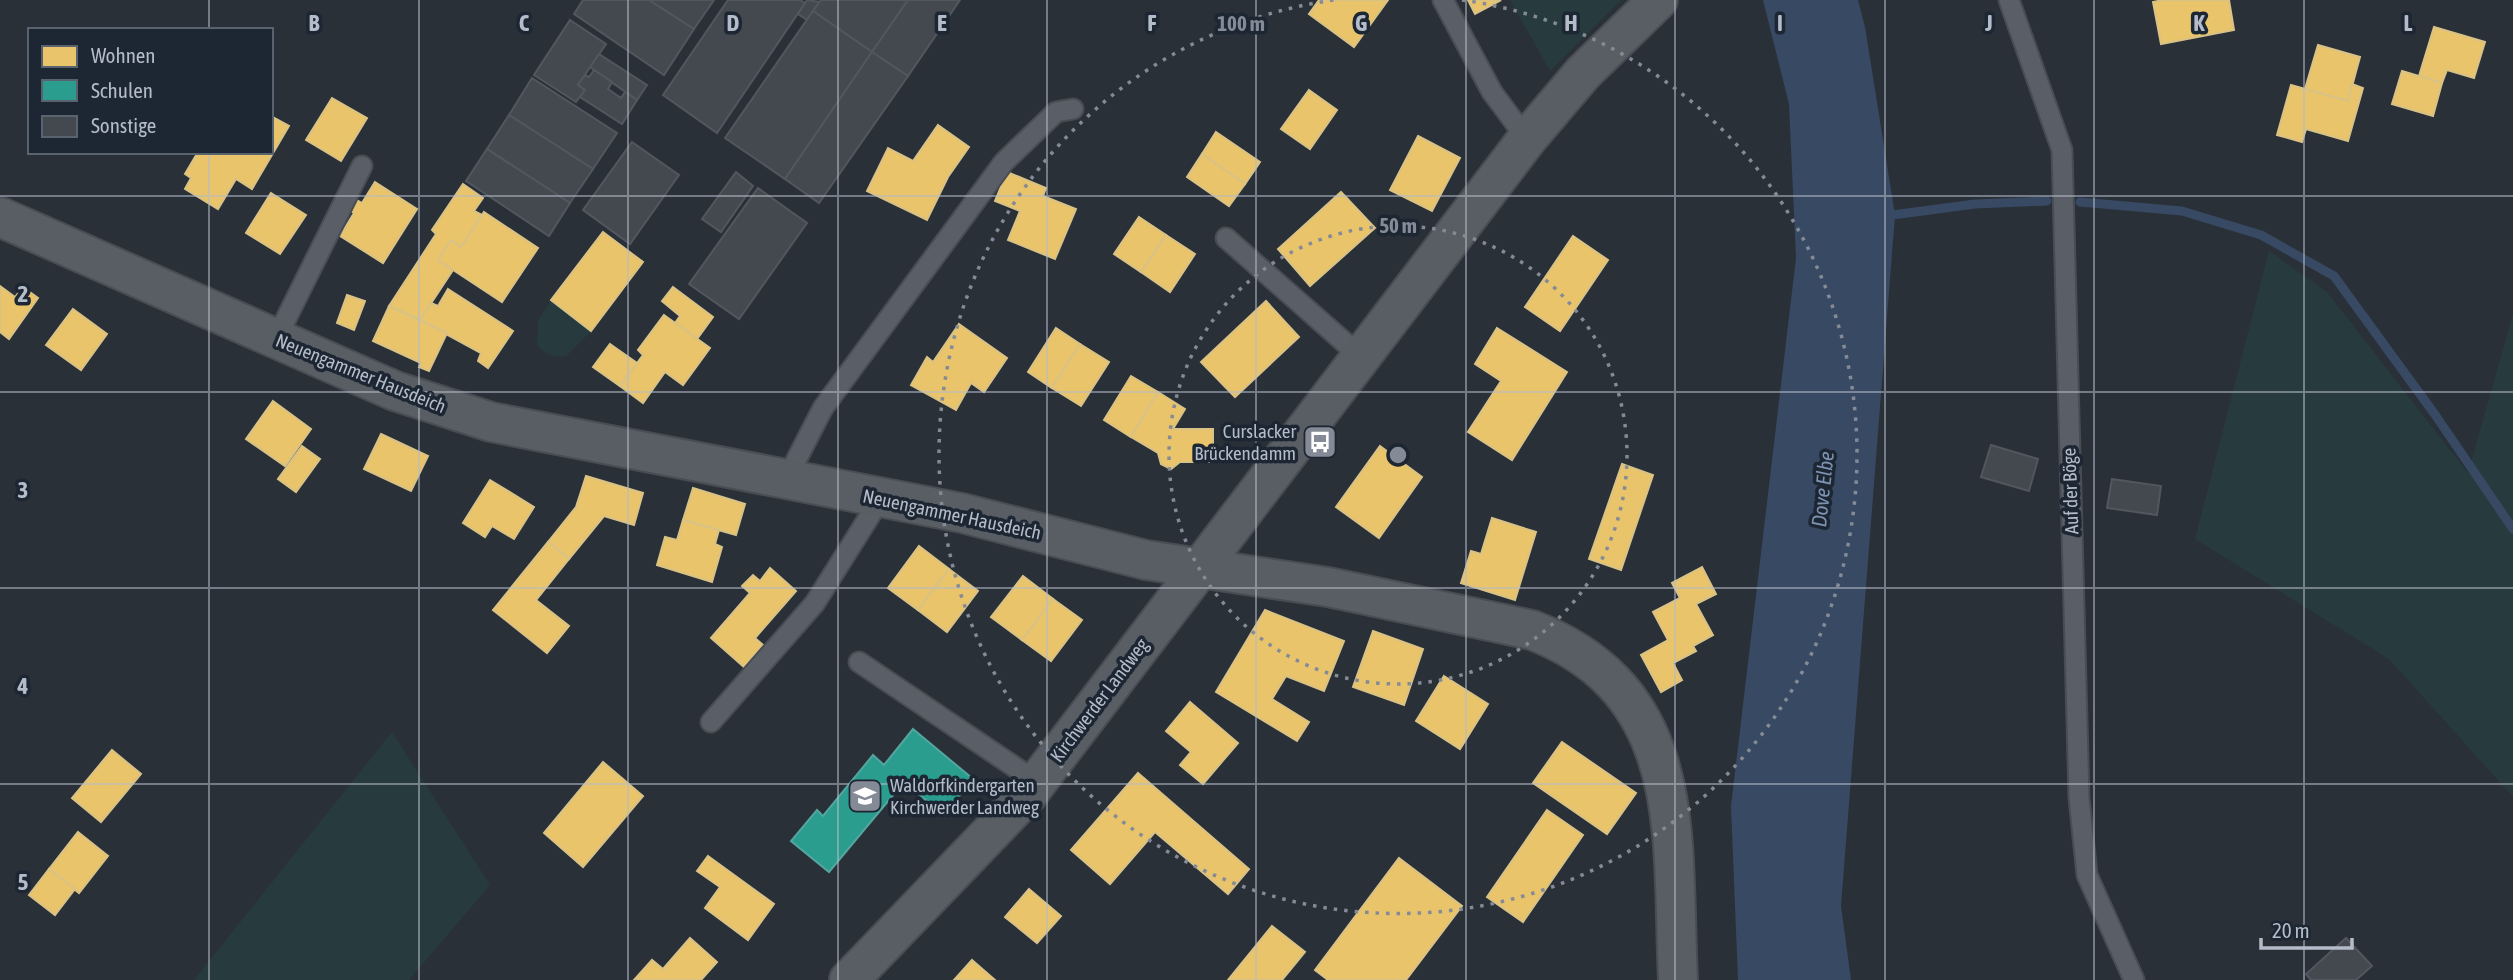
<svg xmlns="http://www.w3.org/2000/svg" width="2513" height="980" font-family="'Asap Condensed',sans-serif">
<rect width="100%" height="100%" fill="#2a3038"/>
<!-- green -->
<g fill="#273a3e">
<polygon points="1510,0 1621,0 1550,71"/>
<polygon points="2269,251 2327,292 2468,473 2513,314 2513,797 2389,659 2195,539"/>
<path d="M551 300 591 331 566 356C553 357 546 355 537 345L538 321Z"/>
<polygon points="392,732 490,885 409,980 194,980"/>
</g>
<!-- water -->
<polygon fill="#384963" points="1763,0 1858,0 1865,27 1895,215 1841,906 1851,980 1738,980 1731,806 1796,258 1789,104"/>
<!-- homes -->
<g fill="#e9c46a" stroke="#d9c286" stroke-width="2">
<polygon points="1319,0 1388,0 1354,47 1309,14"/>
<polygon points="1468,0 1501,0 1475,14"/>
<polygon points="2163,0 2229,0 2234,30 2161,44 2153,2"/>
<polygon points="2434,27 2485,42 2474,78 2447,70 2442,83 2419,76"/>
<polygon points="2318,45 2360,57 2348,101 2305,89"/>
<polygon points="2402,71 2442,83 2433,116 2392,104"/>
<polygon points="2352,84 2363,88 2348,141 2306,129 2302,142 2277,135 2291,85 2348,101"/>
<polygon points="1309,90 1337,110 1310,149 1281,129"/>
<polygon points="332,98 367,118 341,161 306,140"/>
<polygon points="271,116 289,126 252,189 236,179 218,209 185,189 191,178 185,174 198,152 271,152"/>
<polygon points="938,125 969,147 948,177 927,220 867,191 888,148 913,161"/>
<polygon points="1216,132 1260,162 1245,184 1202,154"/>
<polygon points="1418,136 1460,158 1432,211 1390,190"/>
<polygon points="1202,154 1245,184 1229,206 1187,177"/>
<polygon points="1007,172 1046,188 1043,196 1076,209 1055,259 1008,240 1020,211 995,201"/>
<polygon points="375,182 417,209 383,263 340,236 354,213 348,209 355,199 362,203"/>
<polygon points="463,184 483,198 474,211 482,215 461,247 451,240 438,260 453,270 420,320 389,306 436,234 432,230"/>
<polygon points="1341,192 1375,228 1310,286 1278,249"/>
<polygon points="271,193 306,215 280,254 246,233"/>
<polygon points="484,212 538,248 502,302 438,260 451,240 461,247"/>
<polygon points="1139,217 1166,235 1141,272 1114,254"/>
<polygon points="603,232 643,262 591,331 551,300"/>
<polygon points="1166,235 1195,254 1170,292 1141,272"/>
<polygon points="1573,236 1608,260 1560,331 1525,307"/>
<polygon points="0,286 15,297 23,287 38,298 9,339 0,332"/>
<polygon points="673,287 713,317 697,339 675,323 680,316 662,301"/>
<polygon points="448,289 513,331 488,368 478,361 481,353 420,320 431,303 438,306"/>
<polygon points="347,295 365,301 354,330 337,323"/>
<polygon points="1266,301 1299,337 1235,397 1201,362"/>
<polygon points="389,306 447,333 429,371 419,367 421,363 373,341"/>
<polygon points="73,309 107,334 81,370 46,345"/>
<polygon points="664,315 710,348 683,385 665,372 643,403 620,386 643,355 638,350"/>
<polygon points="959,324 1007,358 984,392 971,383 956,410 911,385 927,357 933,362"/>
<polygon points="1056,328 1080,344 1052,388 1028,372"/>
<polygon points="1497,328 1567,372 1512,460 1468,432 1501,381 1475,364"/>
<polygon points="610,344 637,363 620,386 593,367"/>
<polygon points="1080,344 1109,362 1081,406 1052,388"/>
<polygon points="1131,376 1158,392 1131,437 1104,420"/>
<polygon points="1158,392 1185,409 1173,429 1213,429 1213,462 1180,462 1171,469 1161,464 1158,453 1131,437"/>
<polygon points="273,401 311,429 285,466 246,439"/>
<polygon points="381,434 428,456 411,491 364,469"/>
<polygon points="302,446 320,459 296,492 278,479"/>
<polygon points="1380,446 1422,477 1379,538 1336,507"/>
<polygon points="1622,464 1653,475 1621,570 1589,559"/>
<polygon points="586,476 643,493 634,525 604,516 569,559 548,542 576,507"/>
<polygon points="490,480 534,507 514,539 492,526 485,537 463,523"/>
<polygon points="693,488 745,504 736,535 683,520"/>
<polygon points="1492,518 1536,532 1515,600 1461,583 1471,551 1481,554"/>
<polygon points="683,520 719,530 715,544 722,547 712,582 657,565 665,537 677,540"/>
<polygon points="548,542 569,559 536,600 569,626 547,653 493,610"/>
<polygon points="919,546 949,569 918,610 888,588"/>
<polygon points="1702,567 1716,594 1696,604 1713,635 1693,646 1696,651 1673,663 1682,680 1661,692 1641,655 1668,640 1653,612 1680,598 1672,583"/>
<polygon points="770,568 796,591 755,638 763,645 744,667 711,638 750,593 742,586 753,575 760,581"/>
<polygon points="949,569 978,591 947,632 918,610"/>
<polygon points="1023,576 1053,599 1022,640 991,617"/>
<polygon points="1053,599 1082,620 1051,661 1022,640"/>
<polygon points="1265,610 1344,641 1324,691 1286,676 1272,699 1309,722 1297,741 1216,692"/>
<polygon points="1373,631 1423,649 1404,705 1353,687"/>
<polygon points="1444,676 1488,704 1460,749 1416,721"/>
<polygon points="1190,702 1238,743 1203,784 1180,765 1191,752 1166,731"/>
<polygon points="1562,742 1636,793 1607,834 1533,783"/>
<polygon points="112,750 141,774 101,822 72,798"/>
<polygon points="603,762 643,796 583,867 544,833"/>
<polygon points="1138,773 1249,869 1228,894 1155,832 1110,884 1071,850"/>
<polygon points="1547,810 1583,835 1523,922 1487,897"/>
<polygon points="78,832 108,856 79,893 49,869"/>
<polygon points="708,856 774,904 748,940 705,908 720,887 697,871"/>
<polygon points="1399,858 1462,906 1406,980 1328,980 1315,970"/>
<polygon points="49,869 75,889 55,915 29,895"/>
<polygon points="1029,889 1061,916 1037,943 1005,917"/>
<polygon points="1272,926 1305,952 1282,980 1228,980"/>
<polygon points="690,938 717,962 701,980 634,980 652,960 663,969"/>
<polygon points="972,960 995,980 954,980"/>
</g>
<!-- schools -->
<polygon fill="#2a9d8f" stroke="#53a6a0" stroke-width="2" points="913,729 973,779 944,815 904,782 829,872 791,841 817,810 823,816 873,755 884,765"/>
<g fill="none" stroke-linecap="round" stroke-linejoin="round">
<!-- stream -->
<g stroke="#384963" stroke-width="9">
<polyline points="2080,202 2182,211 2261,235 2334,276 2436,416 2513,529"/>
<polyline points="1885,216 1975,204 2047,201"/>
</g>
</g>
<!-- building -->
<g fill="#444950" stroke="#52575f" stroke-width="2">
<polygon points="583,0 649,0 694,29 664,75 574,14"/>
<polygon points="649,0 714,0 694,29"/>
<polygon points="728,0 800,0 805,3 717,133 663,95"/>
<polygon points="807,0 820,2 807,20 798,14"/>
<polygon points="821,0 908,0 872,52 813,11"/>
<polygon points="908,0 960,0 908,76 872,52"/>
<polygon points="813,11 872,52 785,179 725,138"/>
<polygon points="570,20 606,44 578,85 585,90 576,102 534,75"/>
<polygon points="872,52 908,76 819,203 785,179"/>
<polygon points="599,54 647,85 637,100 590,67"/>
<polygon points="594,70 612,82 608,89 621,98 625,92 637,100 622,124 580,97 585,90 578,85 585,75 589,77"/>
<polygon points="532,78 617,133 593,169 509,115"/>
<polygon points="509,115 593,169 570,203 487,149"/>
<polygon points="632,142 679,175 630,244 583,210"/>
<polygon points="487,149 570,203 549,236 466,181"/>
<polygon points="736,172 753,186 721,232 702,219"/>
<polygon points="758,188 807,223 739,319 689,284"/>
<polygon points="1991,445 2038,459 2029,491 1981,477"/>
<polygon points="2112,479 2161,486 2157,515 2107,508"/>
<polygon points="2346,938 2372,966 2356,980 2311,980 2306,974"/>
</g>
<g fill="none" stroke-linecap="round" stroke-linejoin="round">
<defs>
<g id="lane">
<polyline points="1443,0 1492,92 1527,139"/>
<polyline points="2009,0 2062,150 2079,798 2087,875 2134,980"/>
<polyline points="1226,238 1360,356"/>
<polyline points="276,339 362,166"/>
<polyline points="786,480 823,408 1004,162 1056,112 1073,109"/>
<polyline points="859,662 1037,782"/>
<polyline points="711,722 815,603 881,498"/>
</g>
<g id="secondary">
<path d="M0 217 395 391 491 422 962 513 1146 560 1328 587 1532 630C1692 692 1671 839 1678 980"/>
<polyline points="849,980 1028,794 1527,139 1583,73 1658,0"/>
</g>
</defs>
<!-- lane casing -->
<use href="#lane" stroke="#484c53" stroke-width="23"/>
<!-- secondary casing -->
<use href="#secondary" stroke="#484c53" stroke-width="42"/>
<!-- lane -->
<use href="#lane" stroke="#5a5e66" stroke-width="19"/>
<!-- secondary -->
<use href="#secondary" stroke="#595d64" stroke-width="38"/>
</g>
<!-- grid -->
<path fill="none" stroke="#b4bcc9" stroke-width="2" stroke-opacity="0.55" d="M209 0V30M419 0V980M628 0V980M838 0V980M1047 0V980M1256 0V980M1466 0V980M1675 0V980M1885 0V980M2094 0V980M2304 0V980M209 152V980M0 196H2513M0 392H2513M0 588H2513M0 784H2513"/>
<!-- distance rings -->
<g fill="none" stroke="#848b96" stroke-width="3.5" stroke-dasharray="3.5 7">
<circle cx="1398" cy="455" r="229"/>
<path d="M1462 0A459 459 0 1 1 1334 0"/>
</g>
<!-- icons -->
<defs>
<symbol id="bus-square" viewBox="-11 -11 22 22"><rect x="-9" y="-9" width="18" height="18" rx="4" fill="#848b96" stroke="#1d2633"/><path d="M-5-6H5V4H4V6H2V4H-2V6H-4V4H-5ZM-3.5-4V0h7V-4ZM-3.5 1.2v1.5H-2V1.2ZM2 1.2v1.5H3.5V1.2Z" fill="#fff"/></symbol>
<symbol id="school-square" viewBox="-11 -11 22 22"><rect x="-9" y="-9" width="18" height="18" rx="4" fill="#848b96" stroke="#1d2633"/><path d="M0-5L7-2L0 1L-7-2ZM-4 1L0 2.5L4 1V4Q0 6-4 4Z" fill="#fff"/></symbol>
</defs>
<g fill-rule="evenodd">
<use href="#bus-square" x="1301" y="423" width="38" height="38"/>
<use href="#school-square" x="846" y="777" width="38" height="38"/>
</g>
<g text-anchor="middle" dominant-baseline="central" stroke-width="7" stroke-linejoin="round" paint-order="stroke">
<!-- street labels -->
<g font-size="19" fill="#b4bcc9" stroke="#1d2633">
<text transform="translate(361 373) rotate(22)">Neuengammer Hausdeich</text>
<text transform="translate(2070 491) rotate(-92)">Auf der Böge</text>
<text transform="translate(952 514) rotate(12)">Neuengammer Hausdeich</text>
<text transform="translate(1099 700) rotate(-53)">Kirchwerder Landweg</text>
</g>
<!-- poi labels -->
<g font-size="19" fill="#b4bcc9" stroke="#1d2633" text-anchor="end">
<text x="1296" y="431">Curslacker<tspan x="1296" dy="22">Brückendamm</tspan></text>
<text x="890" y="785" text-anchor="start">Waldorfkindergarten<tspan x="890" dy="22">Kirchwerder Landweg</tspan></text>
</g>
<!-- water labels -->
<g font-size="21" font-style="italic" fill="#7c92b1" stroke="#1d2633">
<text transform="translate(1822 489) rotate(-84)">Dove Elbe</text>
</g>
</g>
<g font-size="23" text-anchor="middle" font-weight="bold" fill="#b4bcc9" stroke="#1d2633" stroke-width="7" stroke-linejoin="round" paint-order="stroke">
<text x="314" y="31">B</text>
<text x="524" y="31">C</text>
<text x="733" y="31">D</text>
<text x="942" y="31">E</text>
<text x="1152" y="31">F</text>
<text x="1361" y="31">G</text>
<text x="1571" y="31">H</text>
<text x="1780" y="31">I</text>
<text x="1989" y="31">J</text>
<text x="2199" y="31">K</text>
<text x="2408" y="31">L</text>
<text x="23" y="302">2</text>
<text x="23" y="498">3</text>
<text x="23" y="694">4</text>
<text x="23" y="890">5</text>
</g>
<circle cx="1398" cy="455" r="10" fill="#848b96" stroke="#1d2633" stroke-width="3.5"/>
<g font-size="21" text-anchor="middle" font-weight="bold" fill="#848b96" stroke="#1d2633" stroke-width="7" stroke-linejoin="round" paint-order="stroke">
<text x="1241" y="31">100 m</text>
<text x="1398" y="233">50 m</text>
</g>
<!-- legend -->
<rect x="28" y="28" width="245" height="126" fill="#1d2633" stroke="#59626f" stroke-width="2"/>
<rect x="42" y="46" width="35" height="21" fill="#e9c46a" stroke="#59626f" stroke-width="2"/>
<text x="91" y="63" font-size="21" fill="#b4bcc9">Wohnen</text>
<rect x="42" y="80" width="35" height="21" fill="#2a9d8f" stroke="#59626f" stroke-width="2"/>
<text x="91" y="98" font-size="21" fill="#b4bcc9">Schulen</text>
<rect x="42" y="116" width="35" height="21" fill="#444950" stroke="#59626f" stroke-width="2"/>
<text x="91" y="133" font-size="21" fill="#b4bcc9">Sonstige</text>
<!-- scale -->
<path d="M2261 938v10h91v-10" fill="none" stroke="#b4bcc9" stroke-width="3.5"/>
<text x="2272" y="938" font-size="21" fill="#b4bcc9" stroke="#1d2633" stroke-width="5" paint-order="stroke">20 m</text>
</svg>
